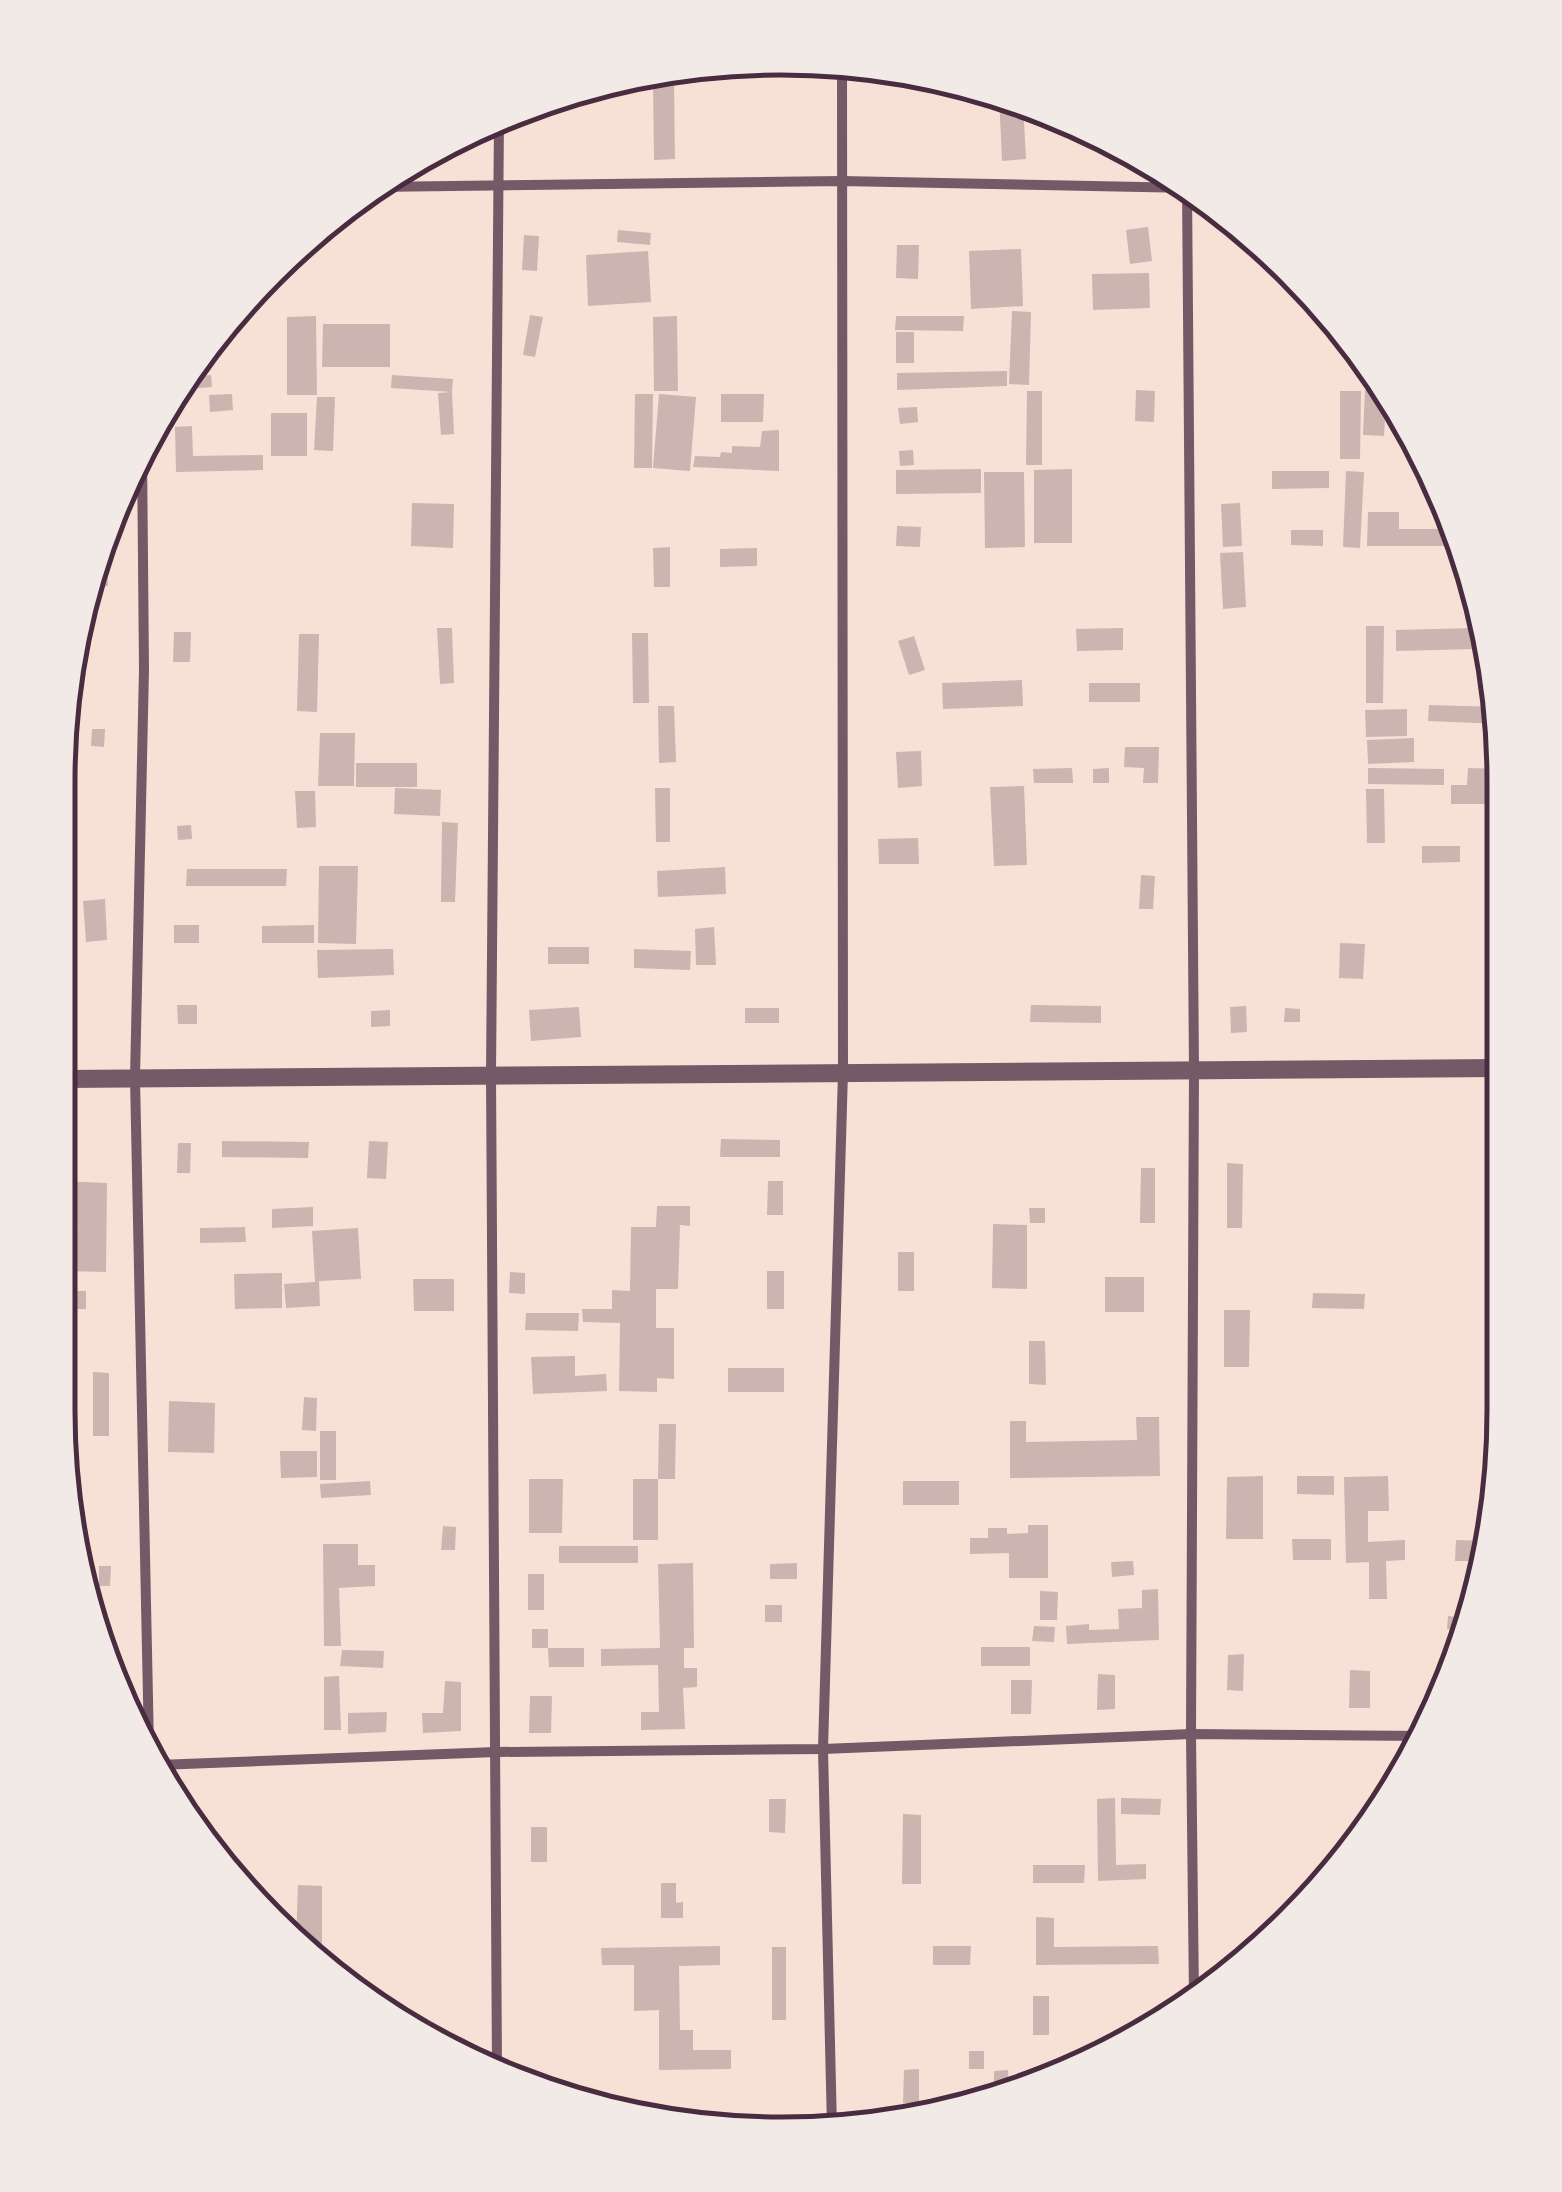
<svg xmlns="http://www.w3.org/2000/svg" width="1562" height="2192" font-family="Jost,sans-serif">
<rect width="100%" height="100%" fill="#f7e1d7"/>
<!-- building -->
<g fill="#ccb4b1">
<polygon points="760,61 760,72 687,72 687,64"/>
<polygon points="674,83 675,159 654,160 653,84"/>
<polygon points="999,94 1023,103 1026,159 1002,161"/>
<polygon points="1148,227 1152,261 1130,264 1126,230"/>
<polygon points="618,230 651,233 650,245 617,242"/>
<polygon points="524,235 539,236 537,271 522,270"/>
<polygon points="897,245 919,245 918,279 896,278"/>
<polygon points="1021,249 1023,306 971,309 969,251"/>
<polygon points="648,251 651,302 588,306 586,255"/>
<polygon points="1149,273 1150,308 1093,310 1092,274"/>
<polygon points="1012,311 1031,312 1029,385 1009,384"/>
<polygon points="530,315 543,317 535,357 523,355"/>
<polygon points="316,316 317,395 287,395 287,317"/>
<polygon points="677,316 678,391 654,391 653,317"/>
<polygon points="896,316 964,316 963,331 895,330"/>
<polygon points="323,324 390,324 390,367 322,367"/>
<rect x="896" y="332" width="18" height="31"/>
<polygon points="1007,371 1007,386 897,390 897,373"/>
<polygon points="211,375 212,387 178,390 189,377"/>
<polygon points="392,375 453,379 452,392 391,388"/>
<polygon points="1365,389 1378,389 1386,402 1384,436 1363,435"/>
<polygon points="1136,390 1155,391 1154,422 1135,421"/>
<polygon points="1027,391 1042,391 1042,465 1026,465"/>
<polygon points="1340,391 1361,391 1360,459 1340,459"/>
<polygon points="452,392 454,434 441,435 438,393"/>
<polygon points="232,394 233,410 210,412 209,395"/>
<polygon points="635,394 653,394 652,468 634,468"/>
<polygon points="659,394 696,397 690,471 653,468"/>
<polygon points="721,394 764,394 763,422 721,422"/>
<polygon points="317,397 335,397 333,451 314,450"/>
<polygon points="917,407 918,422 900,424 898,408"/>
<rect x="271" y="413" width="36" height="43"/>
<polygon points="192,426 193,456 263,455 263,470 176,472 175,427"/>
<polygon points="779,430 779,471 693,467 695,456 720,457 721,452 732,453 732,446 760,447 762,431"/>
<polygon points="913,450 914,465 900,466 899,451"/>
<polygon points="981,469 981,493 896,494 896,470"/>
<polygon points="1072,469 1072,543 1034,543 1034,470"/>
<polygon points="1272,471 1329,471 1329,488 1272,489"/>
<polygon points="1346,471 1364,472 1360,548 1343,547"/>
<polygon points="984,472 1024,472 1025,547 985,548"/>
<polygon points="412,503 454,504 453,548 411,546"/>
<polygon points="1240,503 1242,546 1223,547 1221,504"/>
<polygon points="1368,512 1399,512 1399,529 1456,529 1461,546 1367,546"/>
<polygon points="897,526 921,527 920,547 896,546"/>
<polygon points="1291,530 1323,530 1323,546 1291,545"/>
<polygon points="106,547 108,586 93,587 93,582"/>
<polygon points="670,547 670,587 654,587 653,548"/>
<polygon points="757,548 757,566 720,567 720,549"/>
<polygon points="1243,552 1246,607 1223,609 1220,553"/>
<polygon points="1366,626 1384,626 1383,703 1366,703"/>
<polygon points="437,628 452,628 454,683 440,684"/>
<polygon points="1123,628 1123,650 1077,651 1076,629"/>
<polygon points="1474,628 1474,649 1396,651 1396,630"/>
<polygon points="174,632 191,632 190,662 173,662"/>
<polygon points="632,633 648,633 649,703 633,703"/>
<polygon points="299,634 319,634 317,712 297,711"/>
<polygon points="914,636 925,670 909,675 898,641"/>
<polygon points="1022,680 1023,706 943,709 942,683"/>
<rect x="1089" y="683" width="51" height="19"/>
<polygon points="1429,705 1498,707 1498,724 1428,721"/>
<polygon points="658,706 674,706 676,762 659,763"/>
<polygon points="1407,709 1407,736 1366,737 1365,710"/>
<polygon points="92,729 105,729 104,747 91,746"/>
<polygon points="320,733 355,733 354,786 318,786"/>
<polygon points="1414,738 1414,762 1368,764 1367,740"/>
<polygon points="1125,747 1159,747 1158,783 1143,783 1144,768 1124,767"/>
<polygon points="921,751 922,786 898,788 896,752"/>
<rect x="356" y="763" width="61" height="24"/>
<polygon points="1072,768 1073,783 1034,783 1033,769"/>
<polygon points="1109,768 1109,783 1093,783 1093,769"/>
<polygon points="1368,768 1444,769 1444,785 1368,784"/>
<polygon points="1468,768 1499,769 1499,804 1451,804 1451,785 1467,785"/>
<polygon points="1024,786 1027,865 994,866 990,787"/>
<polygon points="395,788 441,790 440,816 394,814"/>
<polygon points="655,788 670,788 670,842 656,842"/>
<polygon points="1366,789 1384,789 1385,843 1367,843"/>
<polygon points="295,791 315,791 316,827 297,828"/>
<polygon points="442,822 458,823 455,902 441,902"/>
<polygon points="191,825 192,839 178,840 177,826"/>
<polygon points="918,838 919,864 879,864 878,839"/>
<polygon points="1422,846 1460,846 1460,862 1422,863"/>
<polygon points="319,866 358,866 356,944 318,943"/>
<polygon points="725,867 726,894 658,897 657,871"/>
<polygon points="187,869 287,869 286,886 186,886"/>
<polygon points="1141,875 1155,876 1153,909 1139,909"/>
<polygon points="105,899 107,940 86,942 83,901"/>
<rect x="174" y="925" width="25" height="18"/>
<polygon points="314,925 314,943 262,943 262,926"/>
<polygon points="714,927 716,965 696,965 695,929"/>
<polygon points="1340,943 1365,944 1363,979 1339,978"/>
<rect x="548" y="947" width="41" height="17"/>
<polygon points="393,949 394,975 318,978 317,950"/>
<polygon points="634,949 691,951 690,970 634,968"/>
<polygon points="177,1005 197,1005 197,1024 178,1024"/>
<polygon points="1031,1005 1101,1006 1101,1023 1030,1022"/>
<polygon points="1246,1006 1247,1032 1231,1033 1230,1007"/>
<polygon points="579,1007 581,1037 531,1041 529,1010"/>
<rect x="745" y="1008" width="34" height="15"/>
<polygon points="1285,1008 1300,1009 1300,1022 1284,1022"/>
<polygon points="390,1010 390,1026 371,1027 371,1011"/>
<polygon points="721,1139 780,1140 780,1157 720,1157"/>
<polygon points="222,1141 309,1142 308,1158 222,1157"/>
<polygon points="369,1141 388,1142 386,1179 367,1178"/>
<polygon points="178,1143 191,1143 190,1173 177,1173"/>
<polygon points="1227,1163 1243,1164 1242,1228 1227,1228"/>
<polygon points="1486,1164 1501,1164 1502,1218 1486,1218"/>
<polygon points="1141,1168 1155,1168 1155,1223 1140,1223"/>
<polygon points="62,1181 107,1183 106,1272 64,1271 64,1229 81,1228 61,1227"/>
<polygon points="768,1181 783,1181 783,1215 767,1215"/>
<polygon points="657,1206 690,1206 690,1226 680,1225 678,1289 656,1289 656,1328 674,1328 674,1379 657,1378 657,1392 619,1391 620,1323 583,1322 582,1309 612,1309 612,1290 630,1291 631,1227 656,1227"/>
<polygon points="313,1207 313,1226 272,1228 272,1209"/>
<polygon points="1029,1208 1045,1208 1045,1223 1030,1223"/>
<polygon points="993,1224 1027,1225 1027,1289 992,1288"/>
<polygon points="245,1227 246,1242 200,1243 200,1228"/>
<polygon points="358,1228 361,1279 319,1281 320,1306 286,1308 284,1284 315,1282 312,1231"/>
<rect x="898" y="1252" width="16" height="39"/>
<rect x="767" y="1271" width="17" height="38"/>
<polygon points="510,1272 525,1273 525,1294 509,1293"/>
<polygon points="282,1273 282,1308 235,1309 234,1274"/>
<rect x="1105" y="1277" width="39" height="35"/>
<polygon points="413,1279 454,1279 454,1311 414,1311"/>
<polygon points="60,1291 86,1291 86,1309 59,1309"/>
<polygon points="1313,1293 1365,1294 1364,1309 1312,1308"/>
<polygon points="1224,1310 1250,1310 1249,1367 1224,1367"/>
<polygon points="526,1313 579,1313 578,1331 525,1330"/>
<polygon points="1029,1341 1045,1341 1046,1385 1029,1384"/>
<polygon points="575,1356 575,1376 606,1374 607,1391 533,1394 531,1357"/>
<rect x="728" y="1368" width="56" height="24"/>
<polygon points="93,1372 109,1373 109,1436 93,1436"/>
<polygon points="304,1397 317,1398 316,1431 302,1430"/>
<polygon points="169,1401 215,1403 214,1453 168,1452"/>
<polygon points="1136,1417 1159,1417 1160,1476 1010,1478 1010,1421 1026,1421 1026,1442 1137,1440"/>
<polygon points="659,1424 676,1424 675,1479 658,1479"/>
<rect x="320" y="1431" width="16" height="49"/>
<polygon points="280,1451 317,1451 317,1477 281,1478"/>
<polygon points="1263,1476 1263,1539 1226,1539 1227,1477"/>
<polygon points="1297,1476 1334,1476 1334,1495 1297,1494"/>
<polygon points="1388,1476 1389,1511 1368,1511 1368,1542 1405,1540 1405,1560 1386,1561 1387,1599 1369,1599 1369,1562 1346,1563 1344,1477"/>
<polygon points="529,1479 563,1479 562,1533 529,1533"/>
<rect x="633" y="1479" width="25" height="61"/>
<polygon points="370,1481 371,1495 321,1498 320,1484"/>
<rect x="903" y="1481" width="56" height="24"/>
<polygon points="1028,1525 1048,1525 1048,1578 1009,1578 1009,1553 970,1554 970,1538 988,1538 988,1528 1007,1528 1007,1534 1028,1533"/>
<polygon points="443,1526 456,1527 455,1550 441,1550"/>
<polygon points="1292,1539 1331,1539 1331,1560 1293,1560"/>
<polygon points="1456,1540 1489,1541 1486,1561 1455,1561"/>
<polygon points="323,1544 358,1544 358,1565 375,1565 375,1586 339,1588 341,1646 324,1646"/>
<rect x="559" y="1546" width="79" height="17"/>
<polygon points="1133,1561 1134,1575 1112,1577 1111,1562"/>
<polygon points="693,1563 694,1648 684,1648 684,1668 697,1668 697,1687 683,1688 685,1729 641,1730 641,1712 659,1712 658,1665 601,1666 601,1649 660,1648 658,1564"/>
<polygon points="797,1563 797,1579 770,1579 770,1564"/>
<polygon points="78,1566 90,1566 88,1611 82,1599"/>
<polygon points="99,1566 111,1566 110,1586 99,1586"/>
<rect x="528" y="1574" width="16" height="36"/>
<polygon points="1158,1589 1159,1640 1067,1644 1066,1626 1089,1624 1089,1630 1119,1629 1118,1609 1142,1608 1142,1590"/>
<polygon points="1040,1591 1058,1592 1057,1620 1040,1620"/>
<rect x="765" y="1605" width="17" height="17"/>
<polygon points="1448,1616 1463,1618 1462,1630 1447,1629"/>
<polygon points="1034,1626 1055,1627 1054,1642 1032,1641"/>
<rect x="532" y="1629" width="16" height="19"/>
<rect x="981" y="1647" width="49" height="19"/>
<polygon points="548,1648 584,1648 584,1667 549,1667"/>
<polygon points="342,1650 384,1651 383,1668 340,1666"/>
<polygon points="1244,1654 1243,1691 1227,1690 1228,1655"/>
<polygon points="1350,1670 1370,1671 1370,1708 1349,1708"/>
<polygon points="1098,1674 1115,1675 1115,1709 1097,1710"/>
<polygon points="339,1676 341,1730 324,1730 324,1677"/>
<polygon points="1011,1680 1032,1680 1031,1714 1011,1714"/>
<polygon points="445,1681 461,1682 461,1731 423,1733 422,1713 443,1713"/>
<polygon points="530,1696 552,1696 551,1733 529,1733"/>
<polygon points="387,1712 386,1732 348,1734 348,1713"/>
<polygon points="1115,1798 1116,1865 1146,1864 1146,1879 1098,1881 1097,1799"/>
<polygon points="1121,1798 1161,1799 1160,1815 1121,1814"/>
<polygon points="769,1799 786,1799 785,1833 769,1832"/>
<polygon points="903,1814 921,1815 921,1884 902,1884"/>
<rect x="531" y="1827" width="16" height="35"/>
<polygon points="1033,1865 1085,1865 1084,1883 1033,1883"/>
<polygon points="661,1883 676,1883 676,1903 683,1902 683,1918 661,1918"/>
<polygon points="298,1885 322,1886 322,1967 296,1945"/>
<polygon points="1036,1917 1054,1918 1054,1947 1158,1946 1159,1964 1036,1965"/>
<polygon points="720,1946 720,1965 679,1966 680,2030 693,2030 693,2050 731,2050 731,2069 659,2070 659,2010 634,2011 634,1965 602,1965 601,1948"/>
<polygon points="933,1946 971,1946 970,1965 933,1965"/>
<rect x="772" y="1947" width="14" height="73"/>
<rect x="1033" y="1996" width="16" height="39"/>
<rect x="969" y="2051" width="15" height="18"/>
<polygon points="919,2069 919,2103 903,2103 904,2070"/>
<polygon points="1008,2070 1009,2088 994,2092 994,2071"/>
</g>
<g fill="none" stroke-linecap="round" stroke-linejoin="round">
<!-- minor -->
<g stroke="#755966" stroke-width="10">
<polyline points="1187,186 1194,1070 1191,1734 1194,1998"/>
<polyline points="374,187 841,181 1192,188"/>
<polyline points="142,451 144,669 135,1078 149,1746"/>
<polyline points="158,1765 496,1752 823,1749 1191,1734 1427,1736"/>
<polyline points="497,2071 491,1074 499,118"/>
<polyline points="832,2128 823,1749 843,1072 842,61"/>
</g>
<!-- tertiary -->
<polyline stroke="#755966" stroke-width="18" points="64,1079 1501,1068"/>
</g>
<!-- crop -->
<path d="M0 0H1562V2192H0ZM781 75H781A706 706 0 0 1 1487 781V1411A706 706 0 0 1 781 2117H781A706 706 0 0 1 75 1411V781A706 706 0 0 1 781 75Z" fill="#f1eae7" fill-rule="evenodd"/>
<path fill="none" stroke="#4a2c40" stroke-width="5" d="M781 75H781A706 706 0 0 1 1487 781V1411A706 706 0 0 1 781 2117H781A706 706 0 0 1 75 1411V781A706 706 0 0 1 781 75Z"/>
</svg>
